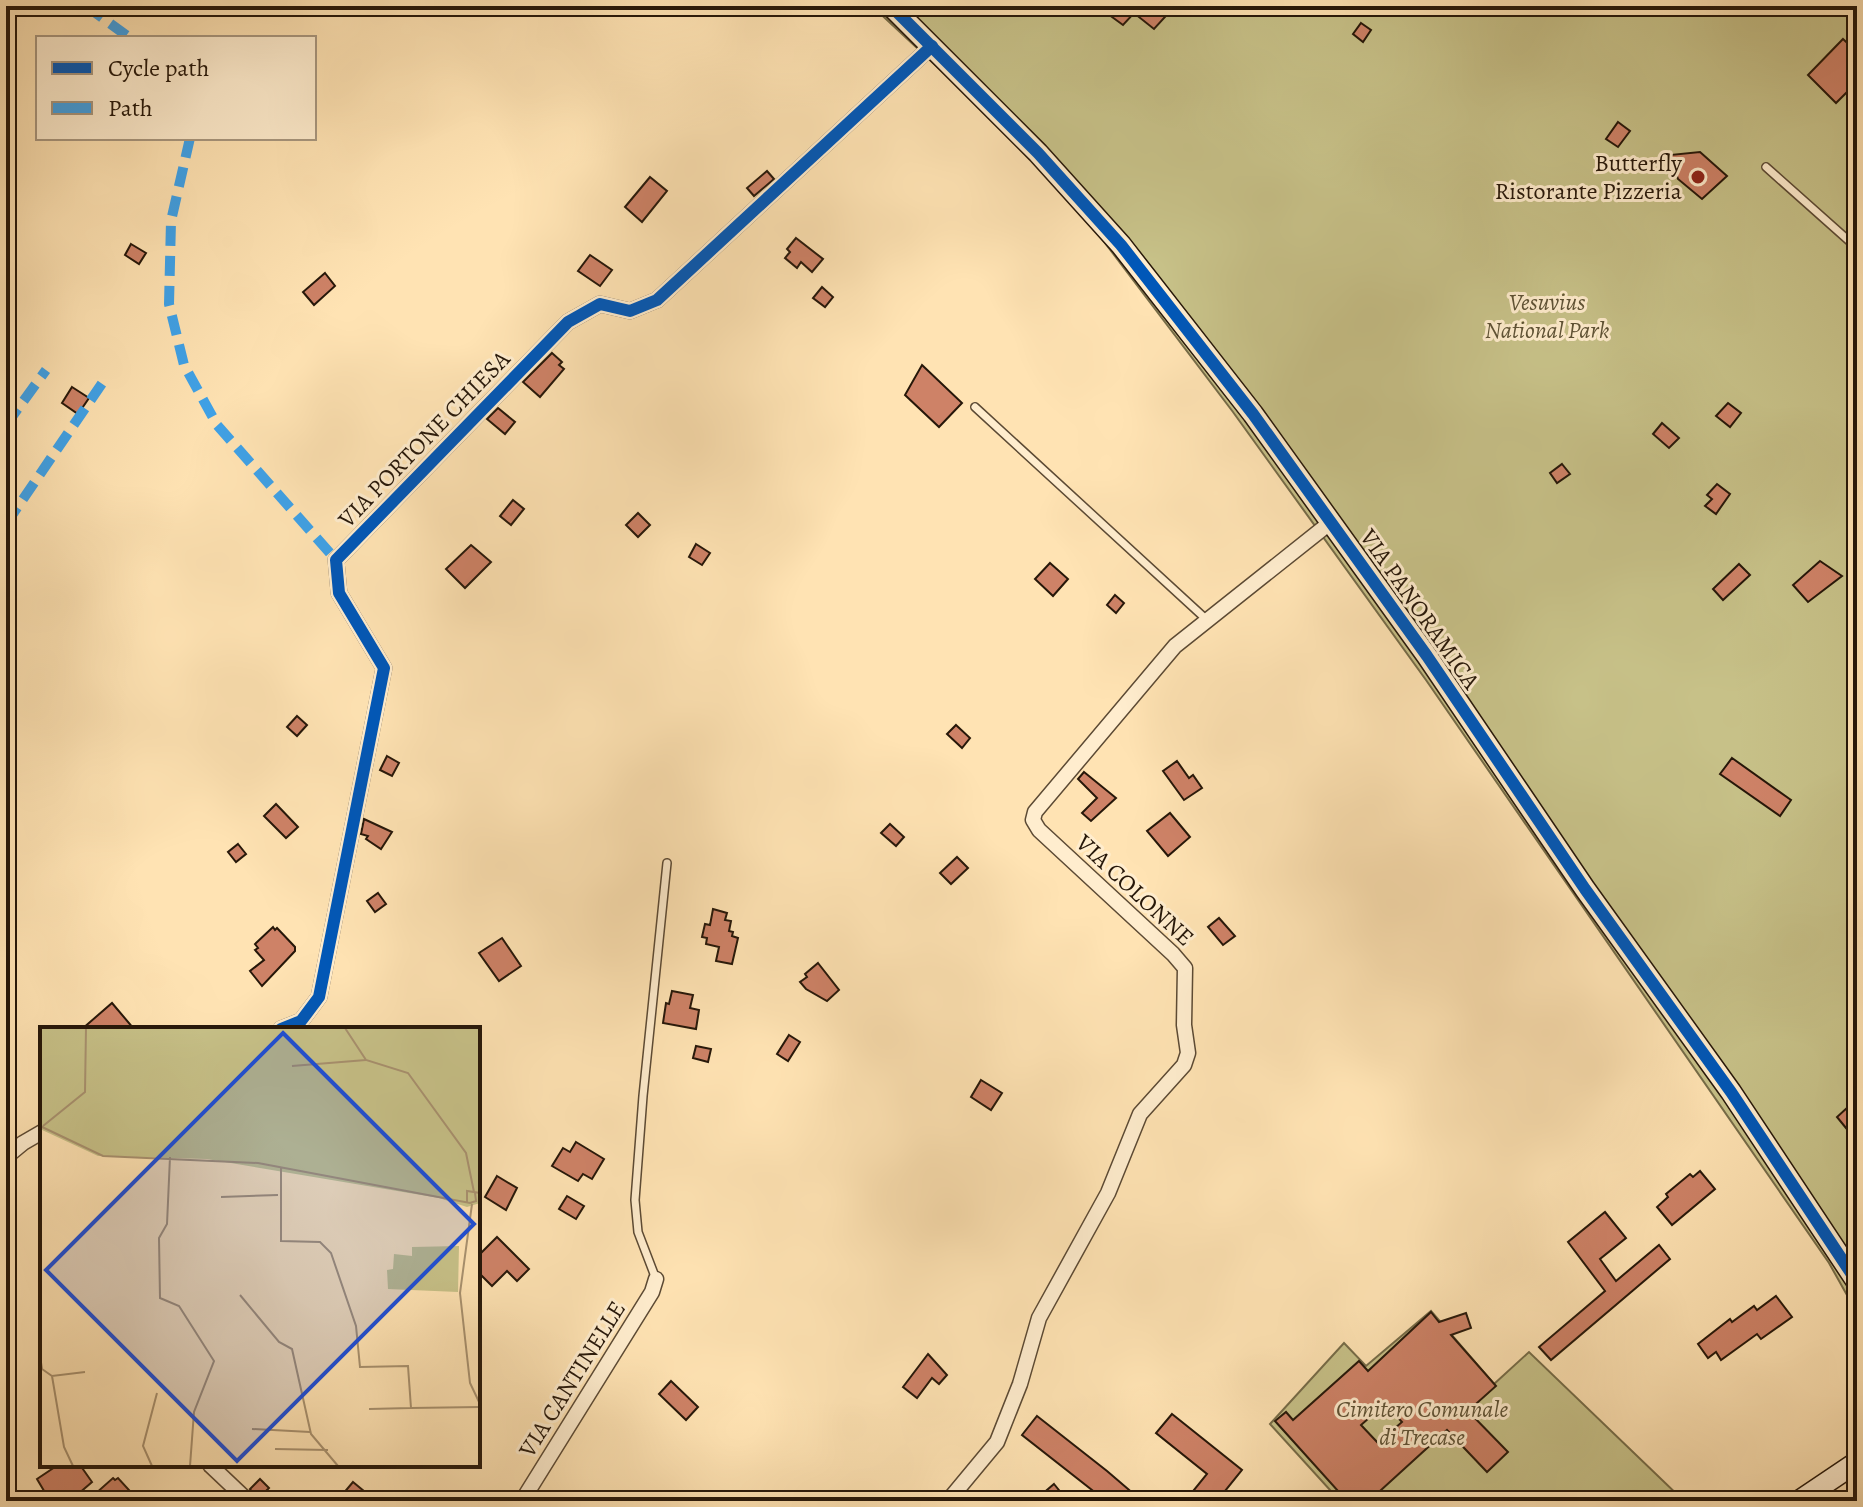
<svg xmlns="http://www.w3.org/2000/svg" width="1863" height="1507" font-family="Alegreya,serif">
<rect width="100%" height="100%" fill="#ffe3b3"/>
<filter id="stains"><feTurbulence type="fractalNoise" baseFrequency=".0025" numOctaves="4"/><feColorMatrix values="0 0 0 0 .2 0 0 0 0 .09 0 0 0 0 .02 0 0 0 .5 -.17"/></filter>
<radialGradient id="worn" r=".72"><stop offset=".6" stop-color="#630" stop-opacity="0"/><stop offset="1" stop-color="#630" stop-opacity=".3"/></radialGradient>
<!-- green -->
<g fill="#c7c188" stroke="#766c48" stroke-width="2">
<polygon points="872,6 1857,6 1857,1313 1829,1263 1426,680 1233,412 1071,198 991,117"/>
<polygon points="1431,1311 1494,1384 1529,1352 1684,1501 1340,1501 1270,1424 1344,1343 1366,1366"/>
</g>
<!-- building -->
<g fill="#ce8267" stroke="#261709" stroke-width="2" fill-rule="evenodd">
<polygon points="1097,6 1175,6 1154,29 1134,13 1123,25"/>
<polygon points="1361,23 1371,30 1363,42 1353,34"/>
<polygon points="1843,39 1857,52 1857,82 1836,103 1808,75"/>
<polygon points="1618,122 1630,131 1618,147 1606,139"/>
<polygon points="1700,152 1727,176 1702,199 1678,179 1670,155"/>
<polygon points="767,171 774,179 754,196 747,188"/>
<polygon points="650,177 667,191 642,222 625,207"/>
<polygon points="796,238 823,259 812,272 801,262 797,268 785,258 790,252 787,249"/>
<polygon points="131,244 146,253 139,264 125,255"/>
<polygon points="590,255 612,270 600,286 578,271"/>
<polygon points="325,273 335,286 314,305 303,292"/>
<polygon points="822,287 833,297 825,307 813,298"/>
<polygon points="552,353 562,362 559,365 564,369 540,397 523,382"/>
<polygon points="922,365 962,403 939,427 905,395"/>
<polygon points="72,387 89,398 78,414 62,403"/>
<polygon points="1728,403 1741,413 1730,427 1716,416"/>
<polygon points="498,408 515,422 505,434 487,419"/>
<polygon points="1662,423 1679,438 1669,448 1653,434"/>
<polygon points="1562,464 1570,474 1557,483 1550,473"/>
<polygon points="1717,484 1730,494 1716,514 1705,506 1712,499 1707,495"/>
<polygon points="513,500 524,509 511,525 500,516"/>
<polygon points="638,513 650,525 638,537 626,525"/>
<polygon points="696,544 710,553 702,565 689,557"/>
<polygon points="471,545 491,562 465,588 446,569"/>
<polygon points="1820,561 1842,576 1808,602 1793,585"/>
<polygon points="1050,563 1068,579 1053,596 1035,579"/>
<polygon points="1739,564 1750,575 1723,600 1713,589"/>
<polygon points="1115,595 1124,603 1116,613 1107,605"/>
<polygon points="297,716 307,725 297,736 287,727"/>
<polygon points="956,725 970,738 962,748 947,734"/>
<polygon points="387,756 399,763 392,776 380,770"/>
<polygon points="1732,758 1791,800 1780,816 1720,774"/>
<polygon points="1177,761 1189,778 1193,775 1202,788 1184,800 1163,771"/>
<polygon points="1084,772 1116,798 1091,821 1082,813 1097,798 1078,779"/>
<polygon points="276,804 298,827 286,838 264,816"/>
<polygon points="1170,813 1190,837 1168,856 1147,831"/>
<polygon points="364,819 392,832 381,849 366,839 368,836 361,834"/>
<polygon points="890,824 904,837 896,846 881,833"/>
<polygon points="238,844 246,854 236,862 228,852"/>
<polygon points="957,857 968,868 951,884 940,873"/>
<polygon points="378,893 386,904 375,912 367,901"/>
<polygon points="713,909 727,913 725,920 731,921 729,931 733,932 732,936 738,938 732,964 716,961 719,947 706,944 707,938 702,937 705,924 710,925"/>
<polygon points="1219,918 1235,936 1223,945 1208,927"/>
<polygon points="273,927 275,930 277,928 295,947 295,951 262,986 250,971 264,960 255,950 258,948 255,944"/>
<polygon points="502,938 521,966 499,981 479,953"/>
<polygon points="818,963 839,990 827,1001 806,989 800,982 807,977 805,974"/>
<polygon points="672,991 693,995 690,1008 699,1010 696,1029 663,1023 666,1003 669,1004"/>
<polygon points="112,1003 134,1029 82,1029"/>
<polygon points="789,1035 800,1042 788,1061 777,1054"/>
<polygon points="696,1046 711,1049 708,1062 693,1058"/>
<polygon points="981,1080 1002,1093 991,1110 971,1097"/>
<polygon points="1848,1107 1857,1119 1846,1128 1837,1117"/>
<polygon points="576,1142 604,1159 592,1179 583,1174 578,1181 552,1166 563,1148 570,1152"/>
<polygon points="1700,1171 1715,1189 1672,1225 1657,1207 1668,1197 1666,1194 1690,1174 1693,1177"/>
<polygon points="497,1176 517,1188 506,1210 485,1197"/>
<polygon points="567,1196 584,1206 576,1219 559,1209"/>
<polygon points="1605,1212 1626,1238 1600,1259 1616,1281 1659,1245 1670,1259 1551,1360 1539,1347 1605,1291 1568,1242"/>
<polygon points="497,1237 529,1269 517,1281 507,1271 492,1286 478,1272 478,1256"/>
<polygon points="1776,1296 1792,1317 1761,1339 1757,1334 1721,1360 1716,1352 1708,1358 1698,1344 1730,1319 1732,1322 1754,1306 1757,1310"/>
<path d="M1431 1312 1439 1322 1466 1313 1471 1328 1451 1335 1496 1386 1468 1411 1508 1452 1487 1472 1447 1430 1369 1501H1347L1275 1421 1286 1412 1293 1420 1359 1361 1368 1371ZM1385 1404 1402 1422 1378 1443 1361 1425Z"/>
<polygon points="928,1354 947,1375 939,1384 932,1378 917,1398 903,1387"/>
<polygon points="671,1381 698,1407 686,1420 659,1394"/>
<polygon points="1172,1414 1242,1470 1217,1501 1185,1501 1207,1474 1156,1433"/>
<polygon points="1037,1416 1107,1471 1142,1501 1106,1501 1022,1435"/>
<polygon points="58,1465 80,1465 92,1482 70,1501 50,1501 37,1479"/>
<polygon points="113,1478 115,1480 118,1478 139,1501 101,1501 95,1494"/>
<polygon points="260,1479 269,1488 258,1499 250,1489"/>
<polygon points="353,1482 365,1492 358,1501 337,1501"/>
<polygon points="1054,1484 1062,1494 1054,1501 1034,1501"/>
</g>
<g fill="none" stroke-linecap="round" stroke-linejoin="round">
<defs>
<g id="lane">
<polyline points="1766,167 1857,248"/>
<polyline points="975,407 1207,620"/>
<polyline points="656,1279 638,1232 635,1200 643,1096 667,863"/>
</g>
<g id="street">
<polyline points="281,1029 301,1021 319,997 384,668 339,593 336,560 568,322 600,304 630,311 657,300 932,46"/>
<polyline points="6,1157 23,1143 42,1132"/>
<polyline points="210,1465 248,1501"/>
<polyline points="522,1501 652,1292 656,1279"/>
<polyline points="948,1501 997,1442 1020,1384 1039,1318 1108,1193 1140,1114 1184,1065 1188,1053 1184,1025 1185,968 1173,954 1039,830 1033,820 1035,812 1175,646 1331,522"/>
</g>
<g id="secondary">
<polyline points="891,6 1038,153 1121,245 1253,414 1427,656 1585,889 1731,1092 1857,1282"/>
<polyline points="1799,1501 1857,1462"/>
</g>
</defs>
<!-- lane casing -->
<use href="#lane" stroke="#5c4a34" stroke-width="10"/>
<!-- street casing -->
<use href="#street" stroke="#5c4a34" stroke-width="17"/>
<!-- secondary casing -->
<use href="#secondary" stroke="#261709" stroke-width="23"/>
<!-- lane -->
<use href="#lane" stroke="#ffedce" stroke-width="7"/>
<!-- street -->
<use href="#street" stroke="#ffedce" stroke-width="14"/>
<!-- secondary -->
<use href="#secondary" stroke="#ffedce" stroke-width="20"/>
<!-- quiet -->
<g stroke="#3ea2e9" stroke-width="10" stroke-dasharray="20 10" stroke-linecap="butt">
<polyline points="86,6 130,38"/>
<polyline points="190,138 171,221 169,304 184,365 217,425 336,560"/>
<polyline points="6,425 46,370"/>
<polyline points="6,524 103,382"/>
</g>
<defs>
<g id="cycleway">
<polyline points="891,6 1038,153 1121,245 1253,414 1427,656 1585,889 1731,1092 1857,1282"/>
<polyline points="281,1029 301,1021 319,997 384,668 339,593 336,560 568,322 600,304 630,311 657,300 932,46"/>
</g>
</defs>
<!-- cycleway casing -->
<use href="#cycleway" stroke="#ffedce" stroke-width="17"/>
<!-- cycleway -->
<use href="#cycleway" stroke="#0057b8" stroke-width="12"/>
</g>
<!-- markers -->
<circle fill="#8f2418" stroke="#ffedce" stroke-width="3" cx="1698" cy="177" r="8"/>
<g text-anchor="middle" dominant-baseline="central" stroke-width="6" stroke-linejoin="round" paint-order="stroke">
<!-- poi labels -->
<g font-size="24" fill="#261709" stroke="#ffedce" text-anchor="end">
<text x="1682" y="163">Butterfly<tspan x="1682" dy="28">Ristorante Pizzeria</tspan></text>
</g>
<!-- park labels -->
<g font-size="24" font-style="italic" fill="#5e5235" stroke="#ffedce">
<text x="1547" y="302">Vesuvius<tspan x="1547" dy="28">National Park</tspan></text>
<text x="1422" y="1409">Cimitero Comunale<tspan x="1422" dy="28">di Trecase</tspan></text>
</g>
<!-- street labels -->
<g font-size="24" fill="#261709" stroke="#ffedce">
<text transform="translate(424 439) rotate(-46)">VIA PORTONE CHIESA</text>
<text transform="translate(1420 609) rotate(55)">VIA PANORAMICA</text>
<text transform="translate(1135 890) rotate(43)">VIA COLONNE</text>
<text transform="translate(572 1379) rotate(-58)">VIA CANTINELLE</text>
</g>
</g>
<!-- overview -->
<g transform="translate(40 1027)">
<rect width="440" height="440" fill="#ffe3b3"/>
<path d="M0 1H440V176L427 180 399 171 167 132 58 129 0 102ZM419 219 418 265 348 262 347 243 353 242 354 227 372 229V220Z" fill="#c7c188"/>
<path fill="none" stroke="#a8916f" stroke-width="2" d="M305 1 326 33 368 46 426 126 434 165M252 39 326 33M0 99 63 129 218 136 430 176 436 174 435 166M3 99 45 65 46 1M130 130 127 197 119 211 120 271 139 279 174 334 154 385 150 439M241 140V214L280 215 291 226 316 299 320 340 368 339 371 381 440 380M181 170 238 168M427 176V164L440 166M432 177 420 266 430 356 440 377M200 268 239 315 252 322 271 407 298 439M0 329 2 342 12 349 45 345M12 349 24 420 33 439M329 382 371 381M212 402 270 405M235 422 288 423M112 439 103 419 117 366"/>
<path fill="#1d4ed8" fill-opacity="0.15" stroke="#1d4ed8" stroke-width="4" d="M243 6 434 197 197 434 6 243Z"/>
<rect width="440" height="440" fill="none" stroke="#261709" stroke-width="4"/>
</g>
<!-- margin -->
<rect width="1863" height="1507" fill="none" stroke="#ffe3b3" stroke-width="32"/>
<rect x="8" y="8" width="1847" height="1491" fill="none" stroke="#261709" stroke-width="4"/>
<rect x="16" y="16" width="1831" height="1475" fill="none" stroke="#261709" stroke-width="2"/>
<!-- legend -->
<rect x="36" y="36" width="280" height="104" fill="#ffedce" stroke="#a8977f" stroke-width="2"/>
<rect x="52" y="62" width="40" height="12" fill="#0057b8" stroke="#a8977f" stroke-width="2"/>
<text x="108" y="76" font-size="24" fill="#261709">Cycle path</text>
<rect x="52" y="102" width="40" height="12" fill="#3ea2e9" stroke="#a8977f" stroke-width="2"/>
<text x="108" y="116" font-size="24" fill="#261709">Path</text>
<rect width="100%" height="100%" filter="url(#stains)"/>
<rect width="100%" height="100%" fill="url(#worn)"/>
</svg>
